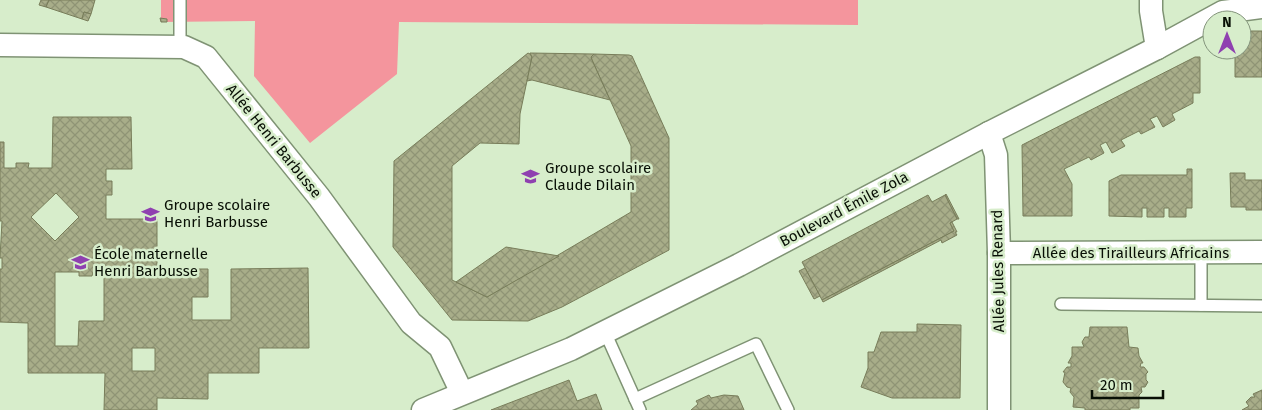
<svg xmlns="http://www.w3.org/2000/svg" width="1262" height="410" font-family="'Fira Sans',sans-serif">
<defs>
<pattern id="building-cross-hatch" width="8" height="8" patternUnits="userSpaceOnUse" patternTransform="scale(1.25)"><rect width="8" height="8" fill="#a8ad89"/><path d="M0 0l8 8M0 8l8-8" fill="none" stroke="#8f9475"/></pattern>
</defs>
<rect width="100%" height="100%" fill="#d7edcb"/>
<!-- pitch -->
<polygon fill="#f4959d" points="161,0 858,0 858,25 399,22 397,74 310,143 254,76 255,21 161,22"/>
<!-- building -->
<g fill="url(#building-cross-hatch)" stroke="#787d5a" fill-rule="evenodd">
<polygon points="41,0 49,0 46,7 39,5"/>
<polygon points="49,0 95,0 91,14 84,12 82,19 46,7"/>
<polygon points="84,12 91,14 88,21 82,19"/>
<polygon points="160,18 167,19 167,22 161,22"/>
<polygon points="1242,31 1262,31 1262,77 1235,77 1235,50 1242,50"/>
<polygon points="528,53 530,54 532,57 520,114 519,144 480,143 452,166 452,280 487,297 631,212 631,146 592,60 591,57 594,54 629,55 632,56 669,138 669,250 562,307 528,321 452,320 393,247 394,161"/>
<polygon points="530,53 594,54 591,57 592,60 610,100 532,80 527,81 532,57"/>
<polygon points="1195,57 1200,57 1200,93 1193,93 1193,103 1172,114 1175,120 1163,127 1157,116 1150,119 1155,127 1141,134 1139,131 1121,140 1125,146 1112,153 1106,142 1100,145 1104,153 1091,160 1089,157 1064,169 1072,184 1072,216 1023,216 1022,145"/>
<path d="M53 117H131L132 169H106V181H112V195H106V219H157V269H208V297H192V320H231V269L308 268 309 348H259V373H208V399L157 398V410H104L105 373H28V323L0 322V269H2V258H0L2 221H0V142H4V168H16V163H29L28 168H52ZM56 193 79 217 55 241 31 217ZM55 272H79V276H92L93 272H104V321H79L78 346H55ZM132 348H155V371H132Z"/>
<polygon points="1187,169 1192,169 1192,208 1186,208 1186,217 1169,217 1169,208 1164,208 1164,217 1147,217 1147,208 1142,208 1142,217 1109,216 1109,181 1121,175 1187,175"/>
<polygon points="1230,173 1245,173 1245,180 1262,180 1262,210 1246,210 1246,207 1231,207"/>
<polygon points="946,194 959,219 957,219 945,195"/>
<polygon points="928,195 932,202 945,195 957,219 950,223 954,231 822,300 802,262"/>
<polygon points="952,222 957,232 955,232 957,235 942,243 941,240 823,302 822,300 954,231 950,223"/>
<polygon points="506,247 559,256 487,297 456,282"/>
<polygon points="805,268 820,296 814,299 799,271"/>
<polygon points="917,324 961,325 960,398 892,398 861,387 868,368 868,352 874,352 881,332 917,332"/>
<polygon points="1090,327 1127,327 1129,347 1138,348 1139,356 1143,363 1141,363 1140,367 1144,367 1148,372 1146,374 1146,380 1148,382 1145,387 1141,387 1142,392 1139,395 1139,408 1130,408 1130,410 1085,410 1085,408 1073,407 1074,397 1070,392 1071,388 1067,387 1063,382 1065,372 1063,372 1067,367 1071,367 1071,363 1068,363 1072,356 1072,347 1084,347 1082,342 1085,337 1089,337"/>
<polygon points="569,380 577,401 596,394 602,410 491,410"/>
<polygon points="1262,390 1262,410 1242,410 1249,406 1246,402 1251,397 1255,397 1253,394"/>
<polygon points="709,395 711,398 724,395 738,396 744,410 691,410 698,404 696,401"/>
</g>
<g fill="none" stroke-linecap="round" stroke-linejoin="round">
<defs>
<g id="lane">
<polyline points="180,47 180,0"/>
<polyline points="1201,252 1201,305"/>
<polyline points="1061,304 1262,306"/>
<polyline points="605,332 640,410"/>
<polyline points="635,399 756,344 788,410"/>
</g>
<g id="street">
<polyline points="1151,0 1151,11 1157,48"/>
<polyline points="0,45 184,47 206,57 319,197 411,323 440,347 462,393"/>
<polyline points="989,133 996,155 999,253 999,410"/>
<polyline points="999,253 1262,252"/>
<polyline points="423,410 571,349 739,265 989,133 1157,48 1223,12 1262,7"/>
</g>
</defs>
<!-- lane casing -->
<use href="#lane" stroke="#7f9374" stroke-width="14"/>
<!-- street casing -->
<use href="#street" stroke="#7f9374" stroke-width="25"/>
<!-- lane -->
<use href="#lane" stroke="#fff" stroke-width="11"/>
<!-- street -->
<use href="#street" stroke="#fff" stroke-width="22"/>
</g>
<!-- icons -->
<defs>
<symbol id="school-bare" viewBox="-9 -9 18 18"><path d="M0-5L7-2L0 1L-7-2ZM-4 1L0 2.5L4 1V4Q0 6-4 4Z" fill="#8f40b0" stroke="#d7edcb" stroke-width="2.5" paint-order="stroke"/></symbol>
</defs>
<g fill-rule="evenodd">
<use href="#school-bare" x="518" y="164" width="25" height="25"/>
<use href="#school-bare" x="138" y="202" width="25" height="25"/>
<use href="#school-bare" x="68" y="250" width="25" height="25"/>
</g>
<g text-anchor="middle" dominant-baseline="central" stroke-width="5" stroke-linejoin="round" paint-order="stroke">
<!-- street labels -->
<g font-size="15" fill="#080f05" stroke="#d7edcb">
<text transform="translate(274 141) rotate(51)">Allée Henri Barbusse</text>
<text transform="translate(844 209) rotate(-28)">Boulevard Émile Zola</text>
<text x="1131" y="253">Allée des Tirailleurs Africains</text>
<text transform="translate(998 271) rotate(-91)">Allée Jules Renard</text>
</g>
<!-- poi labels -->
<g font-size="15" fill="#080f05" stroke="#d7edcb" text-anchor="start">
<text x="545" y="168">Groupe scolaire<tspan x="545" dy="17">Claude Dilain</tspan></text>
<text x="164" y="205">Groupe scolaire<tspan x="164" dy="17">Henri Barbusse</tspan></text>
<text x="94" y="254">École maternelle<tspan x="94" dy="17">Henri Barbusse</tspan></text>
</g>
</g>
<!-- north arrow -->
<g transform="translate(1227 35)"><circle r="24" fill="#d7edcb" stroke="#84947c"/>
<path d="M0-4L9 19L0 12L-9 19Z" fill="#8f40b0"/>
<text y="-8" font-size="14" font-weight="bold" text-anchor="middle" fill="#080f05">N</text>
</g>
<!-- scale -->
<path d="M1092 390v8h71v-8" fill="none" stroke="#080f05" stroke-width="2.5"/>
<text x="1100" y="390" font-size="15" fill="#080f05" stroke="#d7edcb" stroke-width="4" paint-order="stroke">20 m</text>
</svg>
